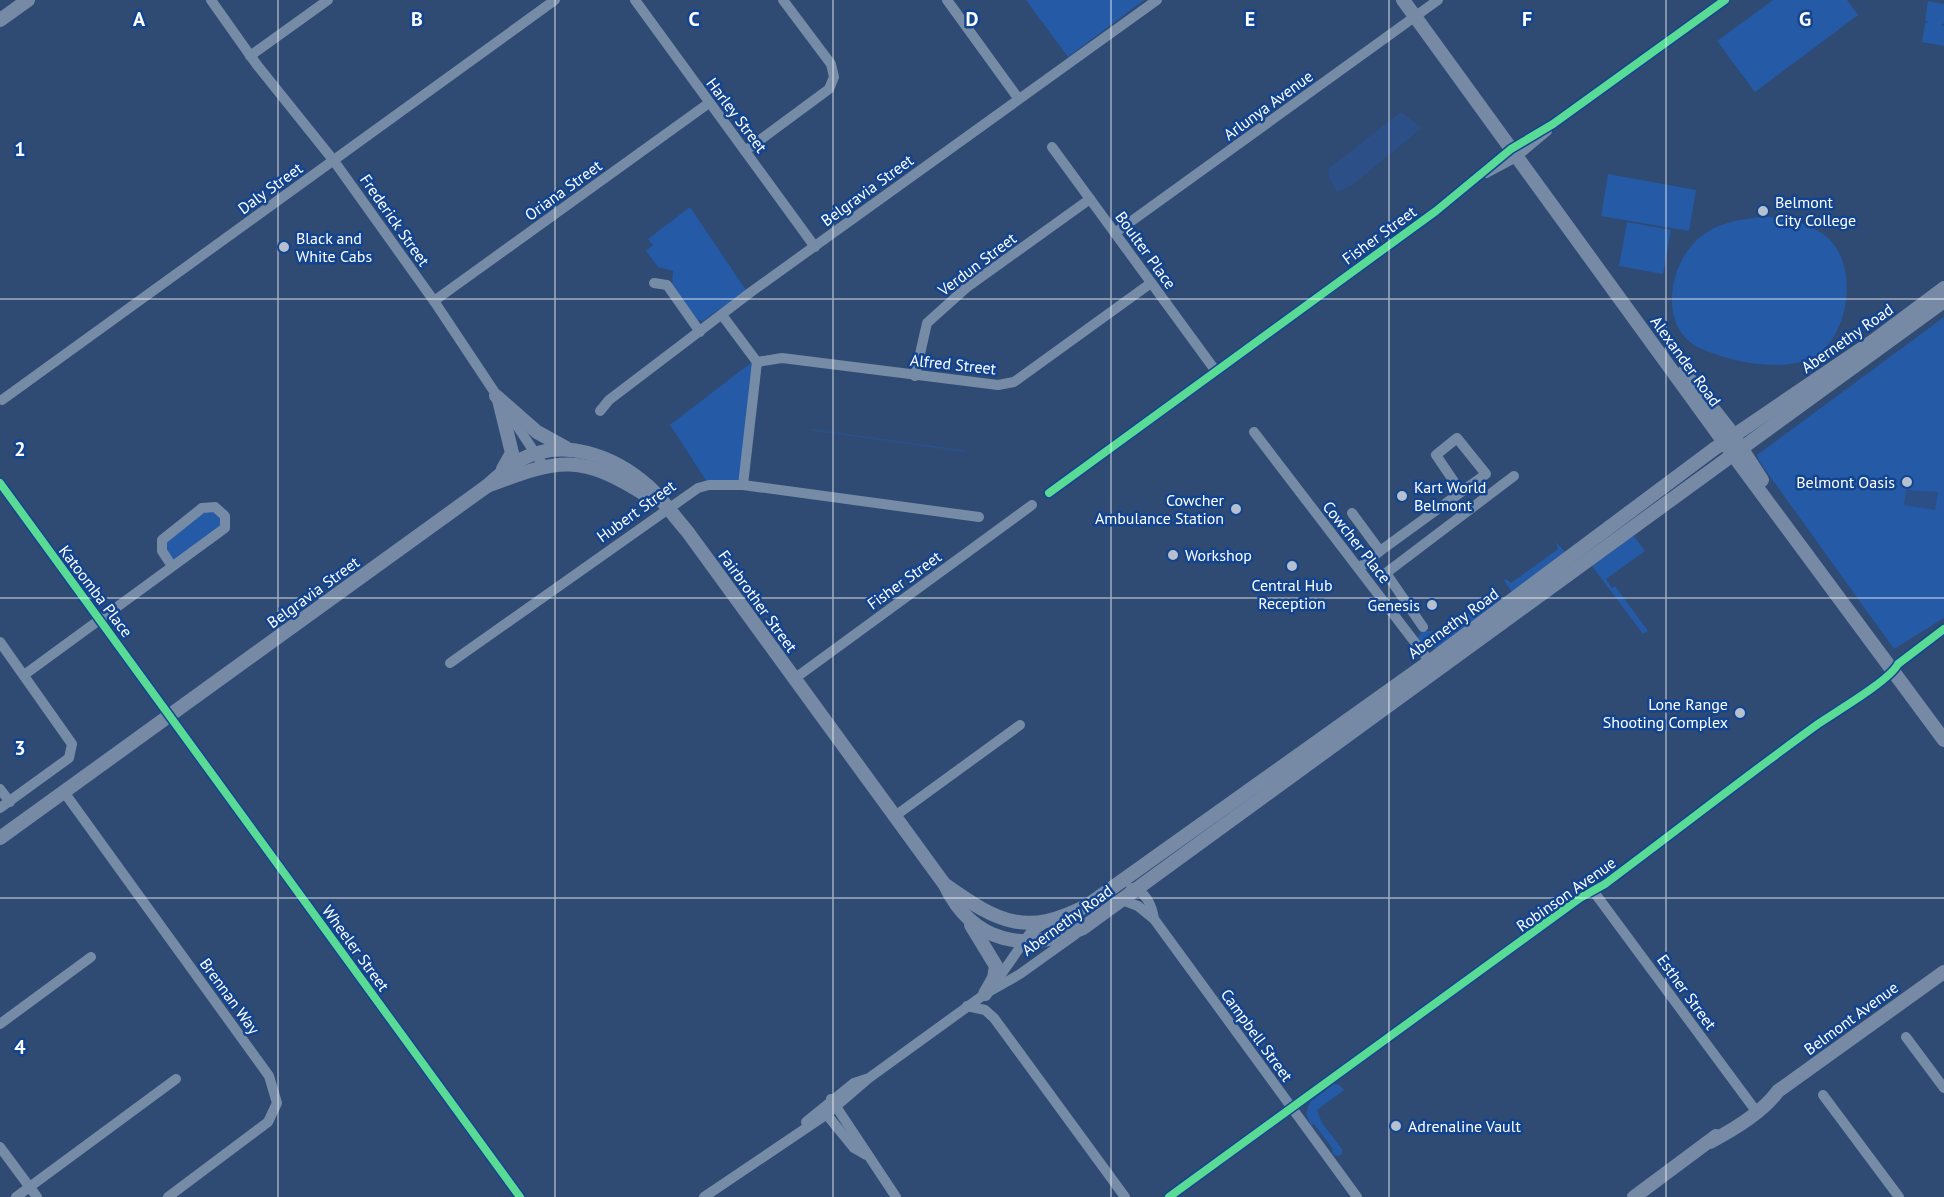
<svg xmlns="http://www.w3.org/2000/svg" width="1944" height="1197" font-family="'PT Sans',sans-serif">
<rect width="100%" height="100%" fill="#2f4a73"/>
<!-- green -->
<g fill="#255aa7">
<polygon points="1026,0 1144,0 1068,57"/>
<polygon points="1773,0 1847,0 1858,15 1755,92 1717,41"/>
<polygon points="1928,1 1944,4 1944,23 1941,25 1944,26 1944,46 1922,42 1925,23 1928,23 1925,20"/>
<polygon points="1608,174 1696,190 1689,231 1601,216"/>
<polygon points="690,207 746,290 703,321 695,319 672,286 673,271 658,267 646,251 653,245 648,239"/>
<path d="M1770 217C1791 220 1813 224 1829 239 1860 269 1849 344 1807 360 1787 368 1755 365 1735 360 1723 357 1707 352 1696 346 1658 324 1670 263 1698 239 1718 221 1745 218 1770 217Z"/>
<polygon points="1627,222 1671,230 1663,274 1619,266"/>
<polygon points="1944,317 1944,618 1894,649 1759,461 1757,455"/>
<polygon points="756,359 743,485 709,485 670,425"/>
<polygon points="215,507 223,517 223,527 172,566 162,540 202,508"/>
<polygon points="1633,535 1645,551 1606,579 1612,588 1615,586 1648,631 1643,634 1592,566"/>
<polygon points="1556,542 1565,552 1514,592 1511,591 1504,580 1506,579 1511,583 1558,549"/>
<polygon points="1494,587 1502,601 1439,648 1425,648 1417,639 1422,631 1433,631 1438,636 1493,596 1489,591"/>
<polygon points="1334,1084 1339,1085 1344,1090 1317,1110 1322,1123 1342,1149 1342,1154 1338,1156 1333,1154 1333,1149 1314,1124 1311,1125 1306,1113 1310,1102"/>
</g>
<!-- water -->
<g fill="#2b4f86">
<polygon points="1401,112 1422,128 1350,187 1337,192 1328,176 1329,168"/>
<polygon points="1906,490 1938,492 1935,510 1904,505"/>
</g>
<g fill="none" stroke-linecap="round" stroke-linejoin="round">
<!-- stream -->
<polyline stroke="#2b4f86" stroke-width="2" points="813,430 964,451"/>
<!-- minor -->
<g stroke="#768ba6" stroke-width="10">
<polyline points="211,0 257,65 334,161 434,301 543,465"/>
<polyline points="635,0 815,247"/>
<polyline points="947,0 1018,98"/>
<polyline points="250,56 328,0"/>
<polyline points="1052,147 1215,370"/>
<polyline points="745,151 829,89 834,77 831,64 783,0"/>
<polyline points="1486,173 1516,157 1547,131"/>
<polyline points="1115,233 1438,0"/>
<polyline points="654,283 667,285 700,332"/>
<polyline points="434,301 709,103"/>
<polyline points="722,315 757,362 743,485"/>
<polyline points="757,362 782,358 998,385 1014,382 1151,283"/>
<polyline points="915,376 927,323 966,288 1090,199"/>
<polyline points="2,400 555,0"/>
<polyline points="600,411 609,400 751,292 1157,0"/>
<polyline points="1254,432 1433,666"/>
<polyline points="0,483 520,1197"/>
<polyline points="1049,493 1436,211 1511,149 1553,124 1725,0"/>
<polyline points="1352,513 1380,551 1359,568"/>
<polyline points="1380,551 1486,474 1457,438 1436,455 1461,492"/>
<polyline points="1423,627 1386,573 1514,476"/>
<polyline points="0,642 72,744 69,758 0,808"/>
<polyline points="450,663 698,488 709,485 743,485 979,517"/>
<polyline points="24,675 225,528 225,516 215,507 202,508 162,540 162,551 172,566"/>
<polyline points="794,679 1032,505"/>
<polyline points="0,789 10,802"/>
<polyline points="64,792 269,1076 277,1103 268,1122 168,1197"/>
<polyline points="895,816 1020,725"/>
<path d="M1131 888C1145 890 1152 905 1154 919"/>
<polyline points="1594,892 1756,1111"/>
<polyline points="1122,900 1138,906 1154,919 1357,1197"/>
<polyline points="993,986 1030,933 1045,923"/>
<polyline points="967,1006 985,1010 994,1018 1125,1197"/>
<polyline points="0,1024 91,957"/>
<polyline points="1906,1037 1944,1088"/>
<polyline points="1823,1095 1899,1197"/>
<polyline points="831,1099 896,1197"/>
<polyline points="823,1110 854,1148 866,1155"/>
<polyline points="806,1122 854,1083 866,1079"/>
<polyline points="0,1147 37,1197"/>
<polyline points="16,1197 176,1079"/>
<polyline points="704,1197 827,1114 869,1078 985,994 1020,974 1076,934"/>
<path d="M1169 1197 1580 898 1605 884C1676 831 1746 776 1818 724 1837 711 1889 681 1898 664L1944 629"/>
</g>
<!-- major -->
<g stroke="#7689a5" stroke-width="14">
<polyline points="1403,0 1739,463 1944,740"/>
<polyline points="0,20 28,0"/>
<polyline points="1684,372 1729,429 1762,480"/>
<polyline points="496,396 537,432 566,448"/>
<polyline points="499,400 512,453 503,469"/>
<path d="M487 486C498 477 508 466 520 460 563 437 613 455 648 486 662 499 674 516 687 531L945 885C973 944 1026 953 1083 928L1944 301"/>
<path d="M0 838 487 486C561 458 580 453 649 497"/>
<path d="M947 886C999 923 1027 937 1088 905L1429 662 1714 449 1873 341 1944 288"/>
<polyline points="971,925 996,966 994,978 985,994"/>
<path d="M1710 1142C1733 1130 1763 1112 1778 1091L1944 972"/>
<polyline points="1634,1197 1716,1136"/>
</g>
<defs>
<g id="cycleway">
<polyline points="0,483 520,1197"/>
<polyline points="1049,493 1436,211 1511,149 1553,124 1725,0"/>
<path d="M1169 1197 1580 898 1605 884C1676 831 1746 776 1818 724 1837 711 1889 681 1898 664L1944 629"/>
</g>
</defs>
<!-- cycleway casing -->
<use href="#cycleway" stroke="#124490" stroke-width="11"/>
<!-- cycleway -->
<use href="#cycleway" stroke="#5adb95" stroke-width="8"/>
</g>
<!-- grid -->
<path fill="none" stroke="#fff" stroke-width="1.5" stroke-opacity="0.55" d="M278 0V1197M555 0V1197M833 0V1197M1111 0V1197M1389 0V1197M1666 0V1197M0 299H1944M0 598H1944M0 898H1944"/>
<!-- markers -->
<g fill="#b6c0ce" stroke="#124490" stroke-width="2">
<circle cx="1763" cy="211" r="6"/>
<circle cx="284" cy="247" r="6"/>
<circle cx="1907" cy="482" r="6"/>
<circle cx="1402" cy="496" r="6"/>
<circle cx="1236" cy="509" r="6"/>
<circle cx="1173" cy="555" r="6"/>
<circle cx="1292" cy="566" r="6"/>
<circle cx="1432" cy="605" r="6"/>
<circle cx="1740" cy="713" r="6"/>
<circle cx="1396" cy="1126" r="6"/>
</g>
<g text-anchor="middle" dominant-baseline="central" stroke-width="5" stroke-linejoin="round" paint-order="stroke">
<!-- street labels -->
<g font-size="16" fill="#fff" stroke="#124490">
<text transform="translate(1268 105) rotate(-36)">Arlunya Avenue</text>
<text transform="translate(737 115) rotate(53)">Harley Street</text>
<text transform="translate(270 188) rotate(-36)">Daly Street</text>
<text transform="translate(563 190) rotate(-36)">Oriana Street</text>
<text transform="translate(867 190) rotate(-36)">Belgravia Street</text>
<text transform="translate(395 220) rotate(55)">Frederick Street</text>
<text transform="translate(1379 235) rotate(-36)">Fisher Street</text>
<text transform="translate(1146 250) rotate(54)">Boulter Place</text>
<text transform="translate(977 264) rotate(-37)">Verdun Street</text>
<text transform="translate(1847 338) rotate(-35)">Abernethy Road</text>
<text transform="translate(1686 361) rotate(54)">Alexander Road</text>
<text transform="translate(953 364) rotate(6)">Alfred Street</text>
<text transform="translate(636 511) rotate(-36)">Hubert Street</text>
<text transform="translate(1357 542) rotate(52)">Cowcher Place</text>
<text transform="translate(904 580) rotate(-36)">Fisher Street</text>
<text transform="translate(96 591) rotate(53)">Katoomba Place</text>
<text transform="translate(313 592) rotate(-36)">Belgravia Street</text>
<text transform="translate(758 601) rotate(54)">Fairbrother Street</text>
<text transform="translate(1453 623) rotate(-36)">Abernethy Road</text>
<text transform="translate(1566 894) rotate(-35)">Robinson Avenue</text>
<text transform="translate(1067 920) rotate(-36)">Abernethy Road</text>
<text transform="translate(356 948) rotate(54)">Wheeler Street</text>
<text transform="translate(1687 992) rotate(54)">Esther Street</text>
<text transform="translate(230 996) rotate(54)">Brennan Way</text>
<text transform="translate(1851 1018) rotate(-36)">Belmont Avenue</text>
<text transform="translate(1257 1035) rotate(54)">Campbell Street</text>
</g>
<!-- poi labels -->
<g font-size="16" fill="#fff" stroke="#124490" text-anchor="start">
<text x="1775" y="202">Belmont<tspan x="1775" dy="18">City College</tspan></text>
<text x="296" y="238">Black and<tspan x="296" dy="18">White Cabs</tspan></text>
<text x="1895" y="482" text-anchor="end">Belmont Oasis</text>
<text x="1414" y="487">Kart World<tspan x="1414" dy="18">Belmont</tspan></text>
<text x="1224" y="500" text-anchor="end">Cowcher<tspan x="1224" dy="18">Ambulance Station</tspan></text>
<text x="1185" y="555">Workshop</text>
<text x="1292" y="585" text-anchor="middle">Central Hub<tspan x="1292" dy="18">Reception</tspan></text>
<text x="1420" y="605" text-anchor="end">Genesis</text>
<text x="1728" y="704" text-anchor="end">Lone Range<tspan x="1728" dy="18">Shooting Complex</tspan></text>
<text x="1408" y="1126">Adrenaline Vault</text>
</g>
</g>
<g font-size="20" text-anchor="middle" font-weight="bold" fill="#fff" stroke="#124490" stroke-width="5" stroke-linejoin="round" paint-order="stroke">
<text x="139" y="26">A</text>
<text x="417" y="26">B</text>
<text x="694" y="26">C</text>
<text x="972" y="26">D</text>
<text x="1250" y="26">E</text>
<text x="1527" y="26">F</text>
<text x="1805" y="26">G</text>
<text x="20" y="156">1</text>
<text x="20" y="456">2</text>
<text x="20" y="755">3</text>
<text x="20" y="1054">4</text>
</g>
</svg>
